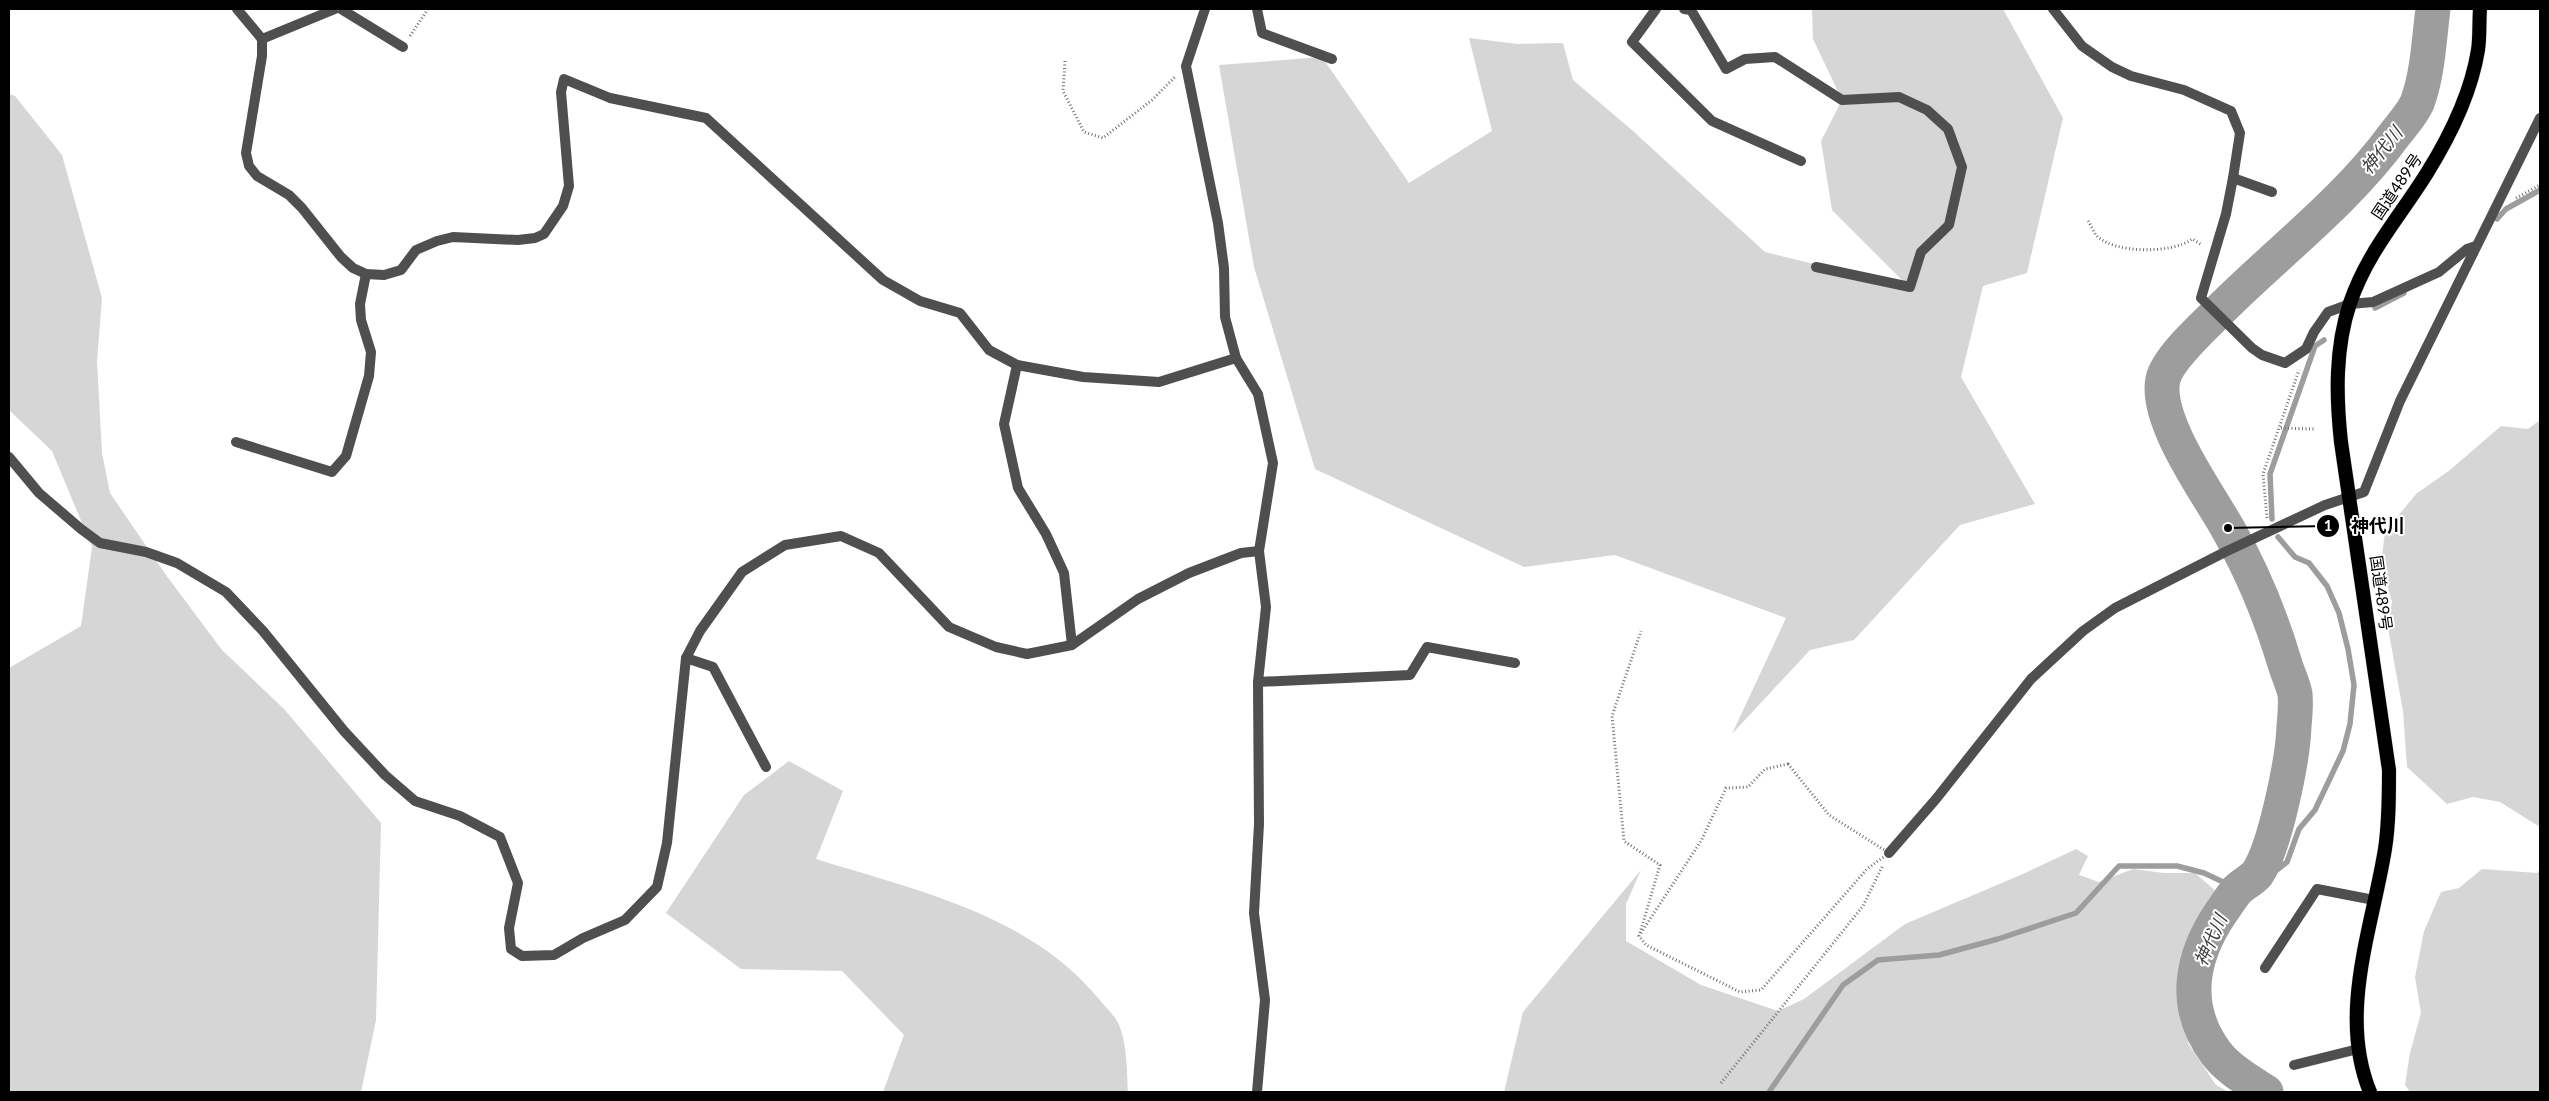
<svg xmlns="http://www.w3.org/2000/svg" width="2549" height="1101" font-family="Lato,'Noto Sans JP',sans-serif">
<rect width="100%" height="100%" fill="#fff"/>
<!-- green -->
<g fill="#d6d6d6">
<polygon points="1812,9 2003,9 2063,118 2027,273 1983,286 1961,377 2035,504 1960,525 1854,640 1810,650 1732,734 1786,618 1615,555 1524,567 1315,469 1254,267 1219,65 1322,57 1409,183 1492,131 1469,38 1518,44 1563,43 1573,80 1633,131 1765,252 1909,287 1832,210 1821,141 1842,100 1813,39"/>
<polygon points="9,94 15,96 62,155 102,298 97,361 102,453 110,493 166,575 222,650 284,709 381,823 376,1020 361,1092 9,1092 9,668 81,626 92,547 52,451 9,410"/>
<polygon points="2540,420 2540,827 2500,802 2473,797 2447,804 2407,767 2403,711 2388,628 2392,602 2381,563 2385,532 2416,494 2450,470 2501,426 2528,429"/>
<path d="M789 761 843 791 816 859C915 890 1029 914 1098 998 1104 1006 1115 1015 1119 1025 1127 1043 1127 1073 1128 1092H883L904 1035 842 971 741 969 666 913 744 795Z"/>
<polygon points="2076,849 2088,856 2079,875 2099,882 2133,869 2164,873 2195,873 2219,894 2192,943 2177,997 2189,1045 2216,1085 2229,1092 1504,1092 1523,1012 1641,870 1626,904 1626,941 1701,985 1778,1011 1804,999 1905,924 2023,874"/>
<polygon points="2482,869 2537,873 2540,869 2540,1092 2410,1092 2405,1085 2410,1053 2421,1013 2415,977 2424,931 2441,892 2459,888"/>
</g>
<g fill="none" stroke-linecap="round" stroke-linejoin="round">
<!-- stream -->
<g stroke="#9d9d9d" stroke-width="5.5">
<polyline points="2497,219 2506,209 2540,190"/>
<polyline points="2375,308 2404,293"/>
<polyline points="2272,519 2270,474 2315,346 2324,340"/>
<polyline points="2256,875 2273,873 2287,862 2299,829 2315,810 2343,751 2350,724 2354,685 2348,649 2339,613 2327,586 2309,563 2295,557 2278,537"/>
<polyline points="1769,1092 1843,985 1878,960 1939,955 1998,939 2076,913 2119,866 2177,866 2204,873 2238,889"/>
</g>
<!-- river -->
<path stroke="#9d9d9d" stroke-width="35" d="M2266 1092C2249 1081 2228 1069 2216 1053 2181 1006 2191 956 2222 911 2227 904 2232 896 2237 890 2243 884 2252 880 2257 874 2275 848 2293 759 2294 726 2295 716 2296 704 2295 694 2293 684 2288 674 2285 664 2271 617 2252 571 2228 529 2208 493 2154 420 2163 379 2168 359 2200 330 2215 315 2275 254 2344 204 2395 134 2402 125 2412 114 2417 103 2428 74 2429 39 2433 9"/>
<defs>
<path id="trunk" d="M2370 1092C2338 1014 2372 929 2385 849 2389 823 2389 797 2389 770L2341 442C2336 396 2335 348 2350 303 2368 251 2399 218 2427 173 2450 136 2471 94 2478 50 2480 37 2479 22 2480 9"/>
</defs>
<!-- trunk casing -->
<use href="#trunk" stroke="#dbdbdb" stroke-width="15"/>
<!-- path -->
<g stroke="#717171" stroke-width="3" stroke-dasharray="1 2.5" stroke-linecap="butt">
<polyline points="410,36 428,9"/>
<polyline points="1065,61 1063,91 1084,132 1103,138 1152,100 1175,77"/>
<polyline points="2516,198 2540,185"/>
<path d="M2088 221C2091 225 2093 231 2096 235 2113 254 2173 254 2192 239L2202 245"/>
<polyline points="2281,428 2316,429"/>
<polyline points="2267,518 2263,474 2299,370"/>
<polygon points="1788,764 1829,815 1889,853 1867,869 1761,990 1740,992 1646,945 1639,936 1701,841 1726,788 1748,787 1765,769"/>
<polyline points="1640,933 1660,865 1624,841 1612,716 1641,631"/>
<polyline points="1721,1083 1863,906 1883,865"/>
</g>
<!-- minor -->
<g stroke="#4f4f4f" stroke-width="10">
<polyline points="237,9 262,39 262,56 246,153 249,166 257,176 289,195 302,208 341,257 353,268 366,274 384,275 401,270 416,250 437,241 453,237 518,240 535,238 544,234 563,206 569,186 561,92 564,79 610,98 706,118 883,280 920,301 960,313 989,350 1017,365 1083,377 1159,382 1236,358"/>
<polyline points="341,9 403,47"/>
<polyline points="1257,9 1262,33 1332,59"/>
<polyline points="1656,9 1632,42 1712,121 1801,161"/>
<polyline points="1684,9 1691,10 1726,69 1745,59 1775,57 1842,100 1899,97 1927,110 1948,129 1962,167 1949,225 1921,252 1910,287 1816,267"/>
<polyline points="2053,9 2082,46 2112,67 2131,76 2184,90 2231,111 2240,133 2233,178 2226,214 2201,298 2252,348 2262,355 2285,363 2306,349 2314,332 2328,312 2350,304 2373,302 2439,272 2467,249 2476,246"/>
<polyline points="262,39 335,9"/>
<polyline points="2233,178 2272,192"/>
<polyline points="1017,365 1004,424 1018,488 1046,534 1064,573 1072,645"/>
<polyline points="236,442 332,472 346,456 369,376 371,352 361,320 360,304 366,274"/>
<polyline points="9,457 39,493 81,529 100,543 146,552 177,563 226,592 263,631 344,731 385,775 415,801 460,816 500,837 518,883 509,928 511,949 522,956 554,955 583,938 625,920 657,887 667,843 686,658 700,631 742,572 785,545 841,536 879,553 949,627 996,647 1027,654 1072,645 1138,599 1189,573 1241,553 1259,551 1273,463 1258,394 1236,358 1225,317 1224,268 1218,223 1186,66 1205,9"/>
<polyline points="686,658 713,667 766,767"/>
<polyline points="1258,682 1410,675 1427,647 1515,663"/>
<polyline points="1889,853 1936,799 2031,679 2083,631 2115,608 2225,552 2325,505 2364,492 2400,401 2540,118"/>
<polyline points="2265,968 2317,889 2374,900"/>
<polyline points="2294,1065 2358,1049"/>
<polyline points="1257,1092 1265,1000 1254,913 1259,824 1258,682 1266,607 1259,551"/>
</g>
<!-- trunk -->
<use href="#trunk" stroke="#000" stroke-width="14"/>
</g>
<g text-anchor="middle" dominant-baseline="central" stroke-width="4" stroke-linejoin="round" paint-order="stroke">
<!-- street labels -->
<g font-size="16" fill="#000" stroke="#fff">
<text transform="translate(2396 186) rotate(-56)">国道489号</text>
<text transform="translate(2382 593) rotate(82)">国道489号</text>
</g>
<!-- water labels -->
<g font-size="18" font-style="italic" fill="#3e3e3e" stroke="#fff">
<text transform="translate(2381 150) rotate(-51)">神代川</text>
<text transform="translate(2210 940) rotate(-66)">神代川</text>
</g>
</g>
<!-- callouts -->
<path fill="none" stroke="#000" stroke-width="2" d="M2228 528L2328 526"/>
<g fill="#000" stroke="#fff" stroke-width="2">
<circle cx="2228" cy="528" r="5"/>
<circle cx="2328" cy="526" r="12"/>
</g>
<g font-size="15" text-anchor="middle" font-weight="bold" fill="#fff">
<text x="2328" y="531">1</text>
</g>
<g font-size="18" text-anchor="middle" font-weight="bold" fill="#000" stroke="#fff" stroke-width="4" stroke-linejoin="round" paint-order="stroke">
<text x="2378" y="532">神代川</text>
</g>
<!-- border -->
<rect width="2549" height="1101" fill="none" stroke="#000000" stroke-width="20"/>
</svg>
